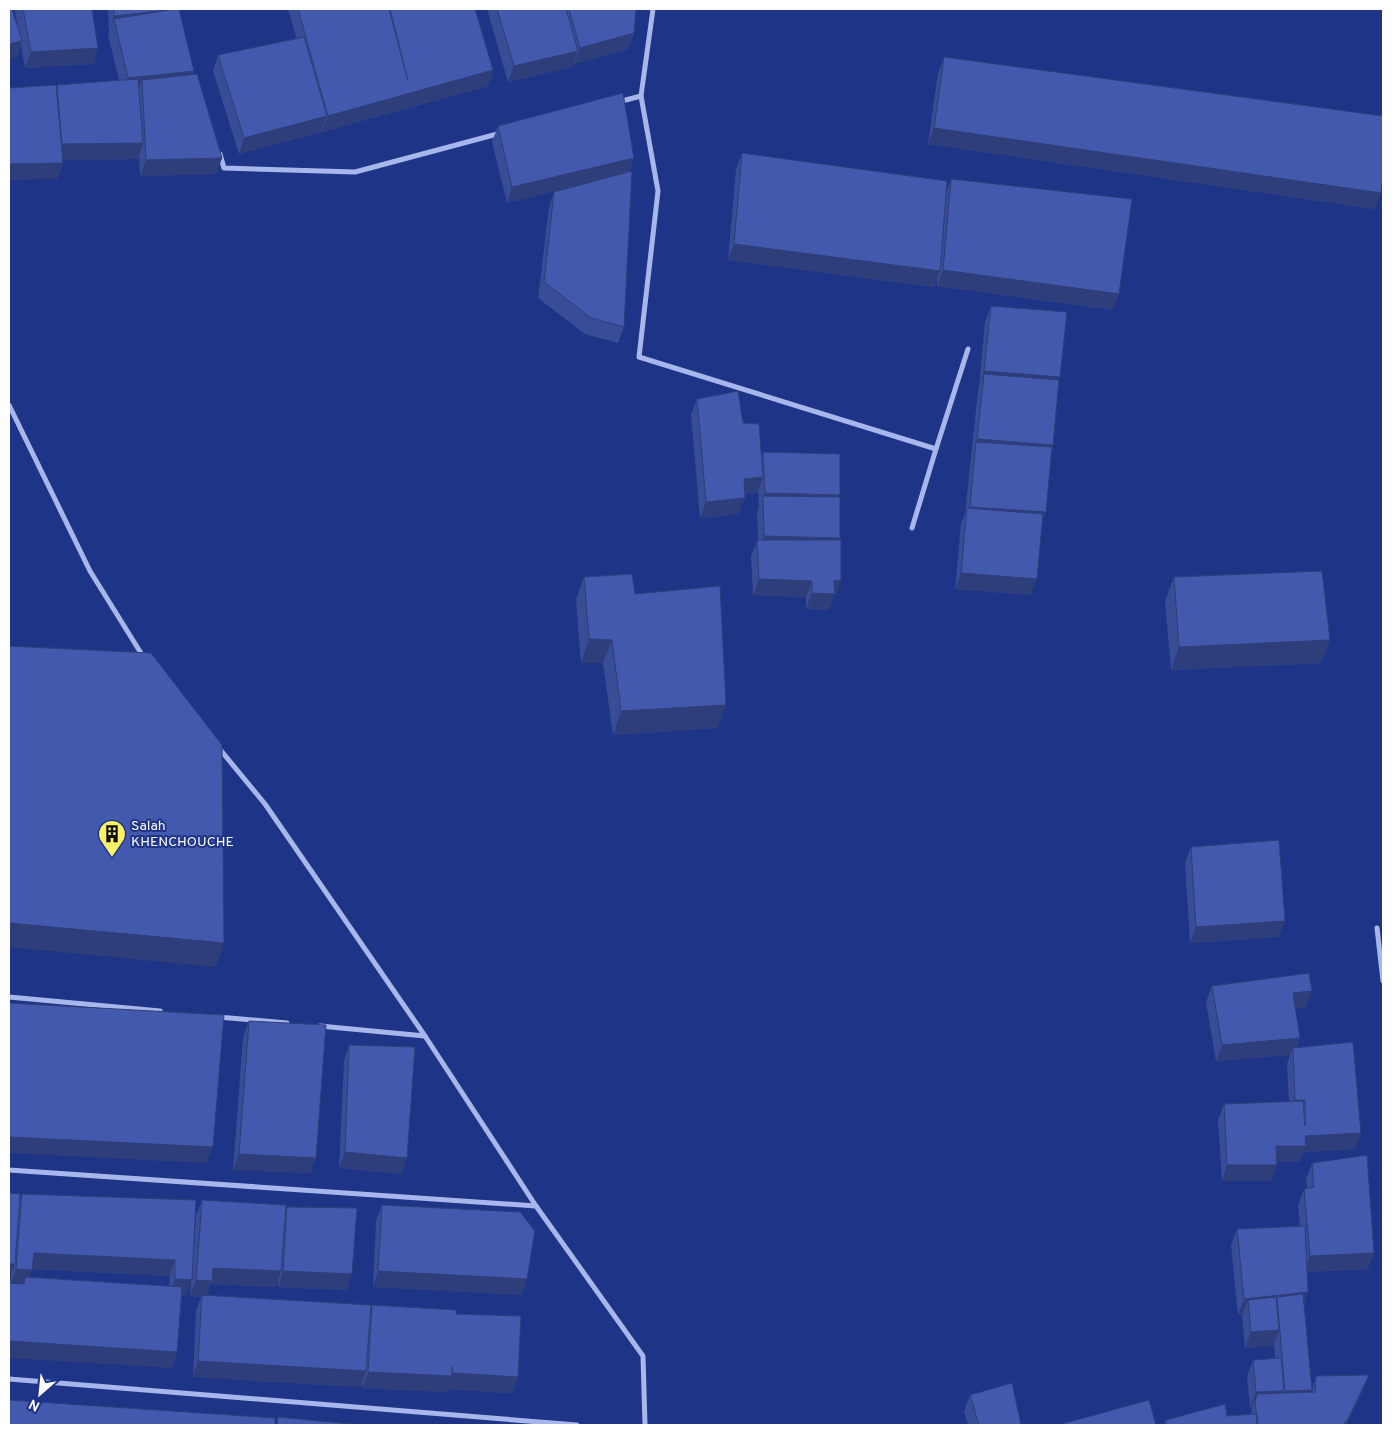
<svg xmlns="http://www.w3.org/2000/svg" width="1392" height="1434" font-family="Overpass,sans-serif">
<rect width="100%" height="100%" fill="#1e3487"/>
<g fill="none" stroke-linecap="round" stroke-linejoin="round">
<!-- street -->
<g stroke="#a7b6eb" stroke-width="5">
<polyline points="641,96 658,191 639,357 936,449 968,349"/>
<polyline points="618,102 641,96 653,9"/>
<polyline points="220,154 224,168 355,172 501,133"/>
<polyline points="9,405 90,571 144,658"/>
<polyline points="912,528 936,449"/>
<polyline points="218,747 265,804 425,1036 536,1206 643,1356 645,1425"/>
<polyline points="1377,928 1383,981"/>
<polyline points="9,997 160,1011"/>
<polyline points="218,1017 287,1023"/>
<polyline points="320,1026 425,1036"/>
<polyline points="9,1170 536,1206"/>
<polyline points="9,1379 577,1425"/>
</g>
</g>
<!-- wall -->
<g fill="#394d96" fill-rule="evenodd">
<polygon points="16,9 92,9 98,48 93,64 25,68 21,45 17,57 17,23 15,11"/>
<polygon points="108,9 179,9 194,71 193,74 222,158 216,174 140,176 139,155 138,159 62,160 63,163 57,179 56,88 57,85 119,80 108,35 109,32"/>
<polygon points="288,9 475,9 493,70 488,86 322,132 322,130 321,132 239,154 213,71 218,55 297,39"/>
<polygon points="487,9 636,9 634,33 628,49 574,64 574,62 572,67 508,82"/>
<polygon points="944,57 1375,209 928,144 938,73"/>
<polygon points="498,126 634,158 629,172 624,327 618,343 585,334 538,298 549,208 554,192 564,189 507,203 492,142"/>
<polygon points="742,153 946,193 951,179 1113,310 937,286 937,279 934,287 728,260 736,169"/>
<polygon points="991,306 1059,380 1053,445 1042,521 1031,595 955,589 961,524 965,514 978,390 979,387 985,322"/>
<polygon points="697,399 743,423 761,458 763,452 839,497 839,540 841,580 836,596 834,596 829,610 806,609 806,597 753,595 751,556 758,540 757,512 759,507 758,489 757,493 745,494 739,514 700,518 691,415"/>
<polygon points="584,577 635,594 718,728 613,735 603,663 581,663 576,600"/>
<polygon points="1174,577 1330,640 1321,663 1171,670 1165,601"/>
<polygon points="1191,847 1279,937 1190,943 1185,863"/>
<polygon points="1212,986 1306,1007 1295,1008 1300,1038 1297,1047 1355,1149 1304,1152 1300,1162 1276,1162 1271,1181 1222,1181 1218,1120 1224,1104 1289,1102 1287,1064 1290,1055 1216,1061 1206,1002"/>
<polygon points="249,1021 316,1158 310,1173 233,1170 243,1037"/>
<polygon points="349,1045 402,1174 339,1168 344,1061"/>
<polygon points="1312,1163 1368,1269 1307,1272 1308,1292 1304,1304 1312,1389 1316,1376 1363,1391 1346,1425 1164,1425 1166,1420 1251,1414 1252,1408 1250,1408 1247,1376 1253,1360 1275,1358 1274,1342 1273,1346 1245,1348 1242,1315 1238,1315 1231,1245 1237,1229 1300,1226 1298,1205 1304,1189 1307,1188 1306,1179"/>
<path d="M9 1193 19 1202 22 1194 193 1262 196 1216 202 1200 285 1213 287 1207 347 1290 278 1287V1280L276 1287 211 1284 207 1295 370 1309 372 1305 456 1314 518 1377 512 1393 447 1389 446 1392 362 1388V1383L360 1387 193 1377 196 1311 201 1297 190 1296 191 1282 186 1296H182L177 1352 172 1368 10 1283 11 1275 9 1280ZM32 1269 170 1276 169 1286 30 1277Z"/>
<polygon points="382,1205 522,1295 373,1287 376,1221"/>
<polygon points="970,1395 1021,1425 968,1425 964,1411"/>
</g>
<!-- shaded-wall -->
<g fill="#2e3e7a">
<polygon points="168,10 114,19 109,32 114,16"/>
<polygon points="634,33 628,49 574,64 580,48"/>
<polygon points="22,41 17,57 9,59 9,44"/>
<polygon points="98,48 93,64 25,68 31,52"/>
<polygon points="578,51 572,67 508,82 514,66"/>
<polygon points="493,70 488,86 322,132 328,116"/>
<polygon points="194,71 188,87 142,80 137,92 122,94 128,78"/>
<polygon points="327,116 321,132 239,154 244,138"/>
<polygon points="934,128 1381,193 1375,209 928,144"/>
<polygon points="143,143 138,159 57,160 62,144"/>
<polygon points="222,158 216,174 140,176 146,160"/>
<polygon points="634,158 628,174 507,203 512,187"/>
<polygon points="63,163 57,179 9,180 9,164"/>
<polygon points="734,244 940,271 934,287 728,260"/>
<polygon points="943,270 1119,294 1113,310 937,286"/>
<polygon points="984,371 1060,377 1055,393 984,374 979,387"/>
<polygon points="977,439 1053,445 1047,461 976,443"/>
<polygon points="763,477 757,493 738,495 744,479"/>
<polygon points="765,493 840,495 835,511 763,498"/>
<polygon points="745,498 739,514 700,518 706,502"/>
<polygon points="970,507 1046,512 1040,528 966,517"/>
<polygon points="764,536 840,538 834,554 758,552"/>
<polygon points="961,573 1037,579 1031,595 955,589"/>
<polygon points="759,579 812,581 806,597 753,595"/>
<polygon points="841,580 836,596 834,596 829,610 806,609 812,593 834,581"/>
<polygon points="589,639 612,640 603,663 581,663"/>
<polygon points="1330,640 1321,663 1171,670 1179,647"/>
<polygon points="726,705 718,728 613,735 621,711"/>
<polygon points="1285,921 1279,937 1190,943 1196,927"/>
<polygon points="9,923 224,943 216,967 9,947"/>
<polygon points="1312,991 1306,1007 1287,1009 1293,993"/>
<polygon points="1300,1038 1295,1054 1293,1048 1290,1055 1216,1061 1222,1045"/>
<polygon points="1295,1100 1305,1100 1299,1116 1289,1116"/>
<polygon points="1361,1133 1355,1149 1304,1152 1300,1162 1270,1162 1276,1146 1305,1136"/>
<polygon points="9,1137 213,1147 207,1163 9,1153"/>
<polygon points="345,1152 407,1158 402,1174 339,1168"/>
<polygon points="239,1154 316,1158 310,1173 233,1170"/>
<polygon points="1227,1165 1277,1165 1271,1181 1222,1181"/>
<polygon points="34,1253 175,1260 170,1276 28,1269"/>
<polygon points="1374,1253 1368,1269 1304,1272 1310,1256"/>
<polygon points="9,1264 15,1264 9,1280"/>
<polygon points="213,1268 281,1271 276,1287 211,1284 206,1297 202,1295 201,1297 190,1296 196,1280"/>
<polygon points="16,1269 32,1270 26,1286 24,1284 25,1277 22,1286 10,1285"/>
<polygon points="283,1271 352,1274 347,1290 278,1287"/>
<polygon points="378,1271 527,1279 522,1295 373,1287"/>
<polygon points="175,1279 192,1280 186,1296 169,1295"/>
<polygon points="1308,1292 1302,1308 1277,1297 1272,1311 1248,1300 1242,1315 1238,1315 1244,1299"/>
<polygon points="1279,1330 1273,1346 1245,1348 1251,1332"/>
<polygon points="9,1341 177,1352 172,1368 9,1358"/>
<polygon points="198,1361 366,1371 360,1387 193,1377"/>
<polygon points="368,1372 451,1376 453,1373 518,1377 512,1393 447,1389 446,1392 362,1388"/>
<polygon points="1369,1375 1363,1391 1346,1425 1342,1425"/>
<polygon points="1312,1390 1306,1406 1279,1407 1285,1391"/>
<polygon points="1284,1391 1278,1406 1257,1394 1252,1408 1250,1408 1256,1392"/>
</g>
<!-- building -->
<g fill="#4259ae" stroke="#2e3e7a">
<polygon points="9,9 12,9 22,41 9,44"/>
<polygon points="23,9 92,9 98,48 31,52"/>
<polygon points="114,9 179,9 194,71 128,78 114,19 168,10 114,16"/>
<polygon points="298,9 389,9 408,81 390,9 475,9 493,70 328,116"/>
<polygon points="497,9 566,9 578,51 514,66"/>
<polygon points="569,9 636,9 634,33 580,48"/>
<polygon points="304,37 327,116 244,138 218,55"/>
<polygon points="944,57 1383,116 1383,175 1381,193 934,128"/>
<polygon points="197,74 222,158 146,160 142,80"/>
<polygon points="138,79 143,143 62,144 57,85"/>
<polygon points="56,85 63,163 9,164 9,88"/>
<polygon points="623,93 634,158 512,187 498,126"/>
<polygon points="742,153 947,181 940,271 734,244"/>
<polygon points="632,171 624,327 591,318 544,282 554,192"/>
<polygon points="951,179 1132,199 1119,294 943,270"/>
<polygon points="991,306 1067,312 1060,377 984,371"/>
<polygon points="984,374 1059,380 1053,445 977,439"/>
<polygon points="738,391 743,423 759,424 763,477 744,479 745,498 706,502 697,399"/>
<polygon points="976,442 1052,447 1046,512 970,507"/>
<polygon points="763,452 840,454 840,495 765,493"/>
<polygon points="763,496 840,497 840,538 764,536"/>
<polygon points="967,508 1043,514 1037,579 961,573"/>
<polygon points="757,540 841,540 841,580 834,581 835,594 812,593 812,581 759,579"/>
<polygon points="1322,571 1330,640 1179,647 1174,577"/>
<polygon points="632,574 635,594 720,586 726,705 621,711 612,640 589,639 584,577"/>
<polygon points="9,646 151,653 222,745 224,943 9,923"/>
<polygon points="1279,840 1285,921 1196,927 1191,847"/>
<polygon points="1309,973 1312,991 1293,993 1300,1038 1222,1045 1212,986"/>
<polygon points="9,1003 224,1015 213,1147 9,1137"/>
<polygon points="249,1021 326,1025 316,1158 239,1154"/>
<polygon points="1353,1042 1361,1133 1305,1136 1306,1146 1276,1146 1277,1165 1227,1165 1224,1104 1303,1101 1305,1126 1305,1100 1295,1100 1293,1048"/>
<polygon points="349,1045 415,1047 407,1158 345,1152"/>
<polygon points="1367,1155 1374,1253 1310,1256 1304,1189 1314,1187 1312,1163"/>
<polygon points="9,1193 20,1194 15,1264 9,1264"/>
<polygon points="22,1194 196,1200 192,1280 175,1279 175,1260 34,1253 32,1270 16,1269"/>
<polygon points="202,1200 286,1205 281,1271 213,1268 212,1281 196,1280"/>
<polygon points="382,1205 520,1212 535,1231 527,1279 378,1271"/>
<polygon points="287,1207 357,1208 352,1274 283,1271"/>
<polygon points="1305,1226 1308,1292 1244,1299 1237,1229"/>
<polygon points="25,1277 182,1287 177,1352 9,1341 9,1283 24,1284"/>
<polygon points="1303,1294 1312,1390 1285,1391 1277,1297"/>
<polygon points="202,1295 371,1305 366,1371 198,1361"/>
<polygon points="1276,1297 1279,1330 1251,1332 1248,1300"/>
<polygon points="372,1305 456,1310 456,1314 521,1316 518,1377 453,1373 452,1367 452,1376 368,1372"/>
<polygon points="1281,1358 1284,1391 1256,1392 1253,1360"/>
<polygon points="1369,1375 1347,1421 1342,1425 1258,1425 1255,1402 1257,1394 1315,1392 1316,1376"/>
<polygon points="1012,1383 1021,1425 979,1425 970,1395"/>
<polygon points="9,1400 275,1418 275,1425 9,1425"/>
<polygon points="1149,1400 1156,1425 1058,1425"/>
<polygon points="1225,1404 1227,1416 1256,1414 1257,1425 1167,1425 1166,1420"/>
<polygon points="278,1417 360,1425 277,1425"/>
</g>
<!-- icons -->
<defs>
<symbol id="building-pin" viewBox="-11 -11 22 30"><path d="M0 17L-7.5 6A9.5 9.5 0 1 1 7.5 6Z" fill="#faf166" stroke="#1e3487"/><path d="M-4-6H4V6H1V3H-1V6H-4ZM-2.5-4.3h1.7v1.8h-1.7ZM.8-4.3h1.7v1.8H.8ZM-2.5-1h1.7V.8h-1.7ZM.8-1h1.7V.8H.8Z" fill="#111"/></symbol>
</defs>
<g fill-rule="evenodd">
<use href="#building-pin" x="96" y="818" width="32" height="43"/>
</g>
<g text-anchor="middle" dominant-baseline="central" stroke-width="4" stroke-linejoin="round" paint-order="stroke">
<!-- poi labels -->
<g font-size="14" fill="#fff" stroke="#1e3487" text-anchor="start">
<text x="131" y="826">Salah<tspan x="131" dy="16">KHENCHOUCHE</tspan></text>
</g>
</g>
<!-- border -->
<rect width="1392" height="1434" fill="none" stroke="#ffffff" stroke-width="20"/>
<!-- north arrow -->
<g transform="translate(40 1394) rotate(207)" stroke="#1e3487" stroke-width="4" paint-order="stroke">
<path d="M0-4L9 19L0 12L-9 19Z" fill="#ffffff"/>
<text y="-8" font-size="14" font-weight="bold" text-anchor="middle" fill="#ffffff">N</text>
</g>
</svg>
